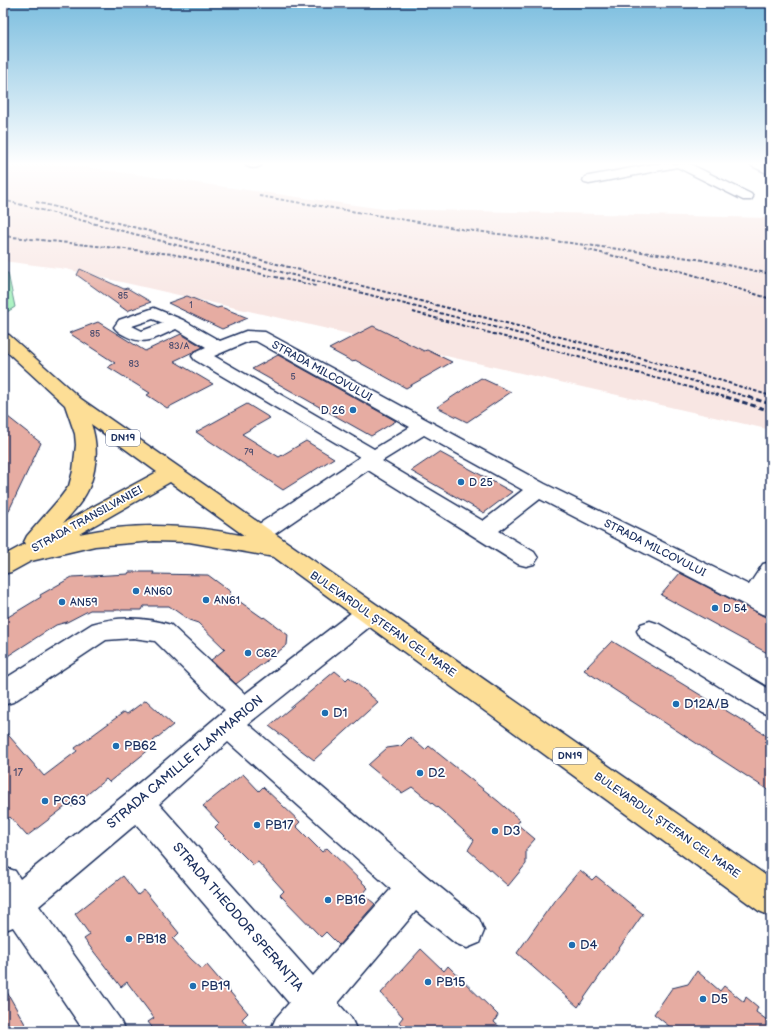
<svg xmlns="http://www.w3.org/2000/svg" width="774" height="1034" font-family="'Balsamiq Sans',sans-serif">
<rect width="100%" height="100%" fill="#fff"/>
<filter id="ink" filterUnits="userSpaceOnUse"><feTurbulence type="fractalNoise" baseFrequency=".025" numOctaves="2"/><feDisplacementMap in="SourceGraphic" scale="8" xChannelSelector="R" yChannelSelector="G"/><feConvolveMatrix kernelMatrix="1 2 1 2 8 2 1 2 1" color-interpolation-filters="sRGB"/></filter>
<g filter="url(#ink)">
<!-- built -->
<polygon fill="#f8e6e3" points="3,164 62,164 383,209 771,218 771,430 95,276 66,269 3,261"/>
<!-- green -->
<polygon fill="#a9f2c0" stroke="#62908f" points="3,273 8,273 15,307 7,312 3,312"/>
<!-- building -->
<g fill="#e6aca2" stroke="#1b2f5e">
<polygon points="80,269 124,289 127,288 151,302 127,311 77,275"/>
<polygon points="187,296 217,308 221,307 248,318 222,329 168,303"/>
<polygon points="98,322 145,351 181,334 203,347 174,361 213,384 167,408 147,395 150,393 108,367 115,363 69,333"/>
<polygon points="373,326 424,351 427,350 452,362 406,388 355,360 353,362 329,349"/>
<polygon points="278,355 396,421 371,436 252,369"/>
<polygon points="481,378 511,392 467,422 437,407"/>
<polygon points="247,404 270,418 242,434 279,457 306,441 334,458 283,490 196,432"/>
<polygon points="3,413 41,443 3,523"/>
<polygon points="439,452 512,492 484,513 411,471"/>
<polygon points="129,572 154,572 153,574 208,575 231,592 229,594 263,618 264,617 288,635 287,645 236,684 211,660 225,649 198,623 189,620 169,606 144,606 142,610 90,610 67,622 56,625 3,659 3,620 41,597 40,595 72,577 128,574"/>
<polygon points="680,573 771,620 771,655 661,595"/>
<polygon points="612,641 771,738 771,792 584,670"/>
<polygon points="335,671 346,680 349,677 378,702 314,760 269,726"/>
<polygon points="146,700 173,725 153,741 156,744 109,782 106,779 72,807 69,804 27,836 10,817 3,822 3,729 44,776 77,751 75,748 124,712 127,714"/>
<polygon points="410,737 425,750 429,746 498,801 520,820 517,824 535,839 526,849 526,864 508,886 468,850 474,840 443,812 412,787 402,793 368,765 387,748 401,746"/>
<polygon points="243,774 259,791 263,787 300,822 296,826 322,852 327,848 368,888 363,894 375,904 339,945 326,932 321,937 280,895 284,891 258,862 253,865 215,827 219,823 203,806"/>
<polygon points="580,870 592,880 596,876 643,914 578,1007 517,953 554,901"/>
<polygon points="123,876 138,895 144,890 179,933 173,939 191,959 202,969 207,965 248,1013 242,1019 251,1031 155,1031 148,1022 154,1018 127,982 121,987 84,939 90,935 75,914"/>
<polygon points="421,949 444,971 448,966 498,1015 494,1022 504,1031 407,1031 399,1022 403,1017 381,993"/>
<polygon points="697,971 720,991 724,986 744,1002 746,997 758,1007 756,1012 771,1023 771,1031 675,1031 654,1014 672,988 688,984"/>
<polygon points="3,985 29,1031 3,1031"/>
</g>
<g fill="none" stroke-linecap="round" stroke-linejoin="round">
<defs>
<g id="minor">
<path d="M245 164H262C259 169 248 169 245 164Z"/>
<polygon points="653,164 690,164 751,194 753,197 751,200 743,200 677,167 589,184 585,183 583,180 585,177 589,176"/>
<polygon points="751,164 766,164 771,167 771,175 752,166"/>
<path d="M154 308 183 320 220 341 246 331 265 332 545 484 749 585 763 564 771 562V590L768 595 771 596V616L762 614 540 499 499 531 534 552 538 558 534 564 526 566 518 564 368 470 266 540 258 543 250 540 247 535 250 530 360 457 195 360 192 356 195 352 206 347 176 329C155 338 146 347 124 335 120 333 117 331 114 327L119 320ZM153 319 163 323 142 331 132 326ZM249 341H256L410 427 374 449 214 356ZM424 435 523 490 483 521 382 461Z"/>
<path d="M369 604 378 606 381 613 378 620 248 724 426 876 479 919 484 931 479 943 467 948 455 943 416 911 338 1003 351 1018 357 1031H270L276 1018 289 1003 136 824 39 906 119 1018 125 1031H84L13 927 3 931V867L15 871 20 879 127 793 225 710 155 641 133 638 106 640 13 702 3 705V680L92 624C117 616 146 617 171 625L245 694 360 606ZM228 742 391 889 313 976 159 804Z"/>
<polygon points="650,621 659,624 771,690 771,716 761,712 641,638 637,631 641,624"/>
</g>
<path id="major" d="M3 334 9 335 81 399 771 879V916L759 911 274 557 189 542 154 541 95 546 31 561 11 572 3 574V556L25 544 24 542 27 536 60 498 69 486 73 471 76 445 75 434 65 405 3 348ZM91 424 157 472 63 523C73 512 85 499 90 485 97 466 98 443 91 424ZM170 482 245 536C190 524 134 522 79 534Z"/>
</defs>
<!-- minor casing -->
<use href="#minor" stroke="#1b2f5e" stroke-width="3"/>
<!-- major casing -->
<use href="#major" stroke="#1b2f5e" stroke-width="3"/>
<!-- minor -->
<use href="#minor" fill="#fff" fill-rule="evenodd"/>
<!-- major -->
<use href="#major" fill="#fdde96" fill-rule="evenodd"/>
<!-- rail-far1 -->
<g stroke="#1b2f5e" stroke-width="2" stroke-dasharray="3.5 2" stroke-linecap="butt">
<polyline points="259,196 467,230 697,259 771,274"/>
<polyline points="3,200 629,362 751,398"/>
<polyline points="36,202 572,340 706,376 771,396"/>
<polyline points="3,236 172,254 316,286"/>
<polyline points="584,249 684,272 771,299"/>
<polyline points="413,312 729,398"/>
</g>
<!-- rail -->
<g stroke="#1b2f5e" stroke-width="3" stroke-dasharray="5.5 3" stroke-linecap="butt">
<polyline points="726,397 771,411"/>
<polyline points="748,397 771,404"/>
</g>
</g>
</g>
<!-- sky -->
<linearGradient id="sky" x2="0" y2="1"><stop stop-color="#7cbedf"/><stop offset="0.53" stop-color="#fff"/><stop offset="1" stop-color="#fff" stop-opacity="0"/></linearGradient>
<rect width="774" height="309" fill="url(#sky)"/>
<!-- markers -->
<g fill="#1f6fb2" stroke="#fff" stroke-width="1.5">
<circle cx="353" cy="410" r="4"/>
<circle cx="461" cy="482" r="4"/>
<circle cx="136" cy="591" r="4"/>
<circle cx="206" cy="600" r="4"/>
<circle cx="62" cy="602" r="4"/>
<circle cx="715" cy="608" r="4"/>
<circle cx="248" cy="653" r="4"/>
<circle cx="676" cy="704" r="4"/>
<circle cx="325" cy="713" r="4"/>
<circle cx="116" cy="746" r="4"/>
<circle cx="420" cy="773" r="4"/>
<circle cx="45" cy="801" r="4"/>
<circle cx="257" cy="825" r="4"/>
<circle cx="495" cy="831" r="4"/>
<circle cx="328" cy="900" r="4"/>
<circle cx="129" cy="939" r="4"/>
<circle cx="572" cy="945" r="4"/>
<circle cx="428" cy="982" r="4"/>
<circle cx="193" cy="986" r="4"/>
<circle cx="703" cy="999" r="4"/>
</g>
<g text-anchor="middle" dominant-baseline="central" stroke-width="3.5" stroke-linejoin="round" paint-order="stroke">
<!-- number labels -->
<g font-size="9" fill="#4e4e6f">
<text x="123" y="296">85</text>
<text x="191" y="305">1</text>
<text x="95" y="334">85</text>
<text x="179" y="346">83/A</text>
<text x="134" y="364">83</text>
<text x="293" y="377">5</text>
<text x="249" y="452">79</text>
</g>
<!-- shield labels -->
<g fill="#fff" stroke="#5f6d8e" stroke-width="1">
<rect x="106" y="430" width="34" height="16" rx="3"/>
<rect x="553" y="748" width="34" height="16" rx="3"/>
</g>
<g font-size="10" font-weight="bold" fill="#1b2f5e">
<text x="123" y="438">DN19</text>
<text x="570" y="756">DN19</text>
</g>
<!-- street labels -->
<g font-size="11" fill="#1b2f5e" stroke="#fff">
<text transform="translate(322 371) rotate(29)">STRADA MILCOVULUI</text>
<text transform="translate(87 519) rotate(-29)">STRADA TRANSILVANIEI</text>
<text transform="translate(655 548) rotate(27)">STRADA MILCOVULUI</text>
<text transform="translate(383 624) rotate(35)">BULEVARDUL ȘTEFAN CEL MARE</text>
<text transform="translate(667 825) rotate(35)">BULEVARDUL ȘTEFAN CEL MARE</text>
</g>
<!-- poi labels -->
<g font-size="11" fill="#1b2f5e" stroke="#fff" text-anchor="start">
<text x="345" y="410" text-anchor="end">D 26</text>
<text x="469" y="482">D 25</text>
<text x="144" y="591">AN60</text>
<text x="214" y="600">AN61</text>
<text x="70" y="602">AN59</text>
<text x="723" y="608">D 54</text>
<text x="256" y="653">C62</text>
</g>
<!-- near-number labels -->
<g font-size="11" fill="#4e4e6f">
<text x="18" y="772">17</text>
</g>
<!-- near-poi labels -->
<g font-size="13" fill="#1b2f5e" stroke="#fff" text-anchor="start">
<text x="684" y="704">D12A/B</text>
<text x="333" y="713">D1</text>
<text x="124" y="746">PB62</text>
<text x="428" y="773">D2</text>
<text x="53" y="801">PC63</text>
<text x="265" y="825">PB17</text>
<text x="503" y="831">D3</text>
<text x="336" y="900">PB16</text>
<text x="137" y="939">PB18</text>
<text x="580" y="945">D4</text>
<text x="436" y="982">PB15</text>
<text x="201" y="986">PB19</text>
<text x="711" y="999">D5</text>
</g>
<!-- near-street labels -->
<g font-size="13" fill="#1b2f5e" stroke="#fff">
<text transform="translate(185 762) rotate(-40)">STRADA CAMILLE FLAMMARION</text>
<text transform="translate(238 917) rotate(49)">STRADA THEODOR SPERANȚIA</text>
</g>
</g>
<!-- margin -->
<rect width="774" height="1034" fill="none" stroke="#fff" stroke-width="16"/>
<rect x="8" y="8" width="758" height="1018" fill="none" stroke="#1b2f5e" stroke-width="1.5" filter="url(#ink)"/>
</svg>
